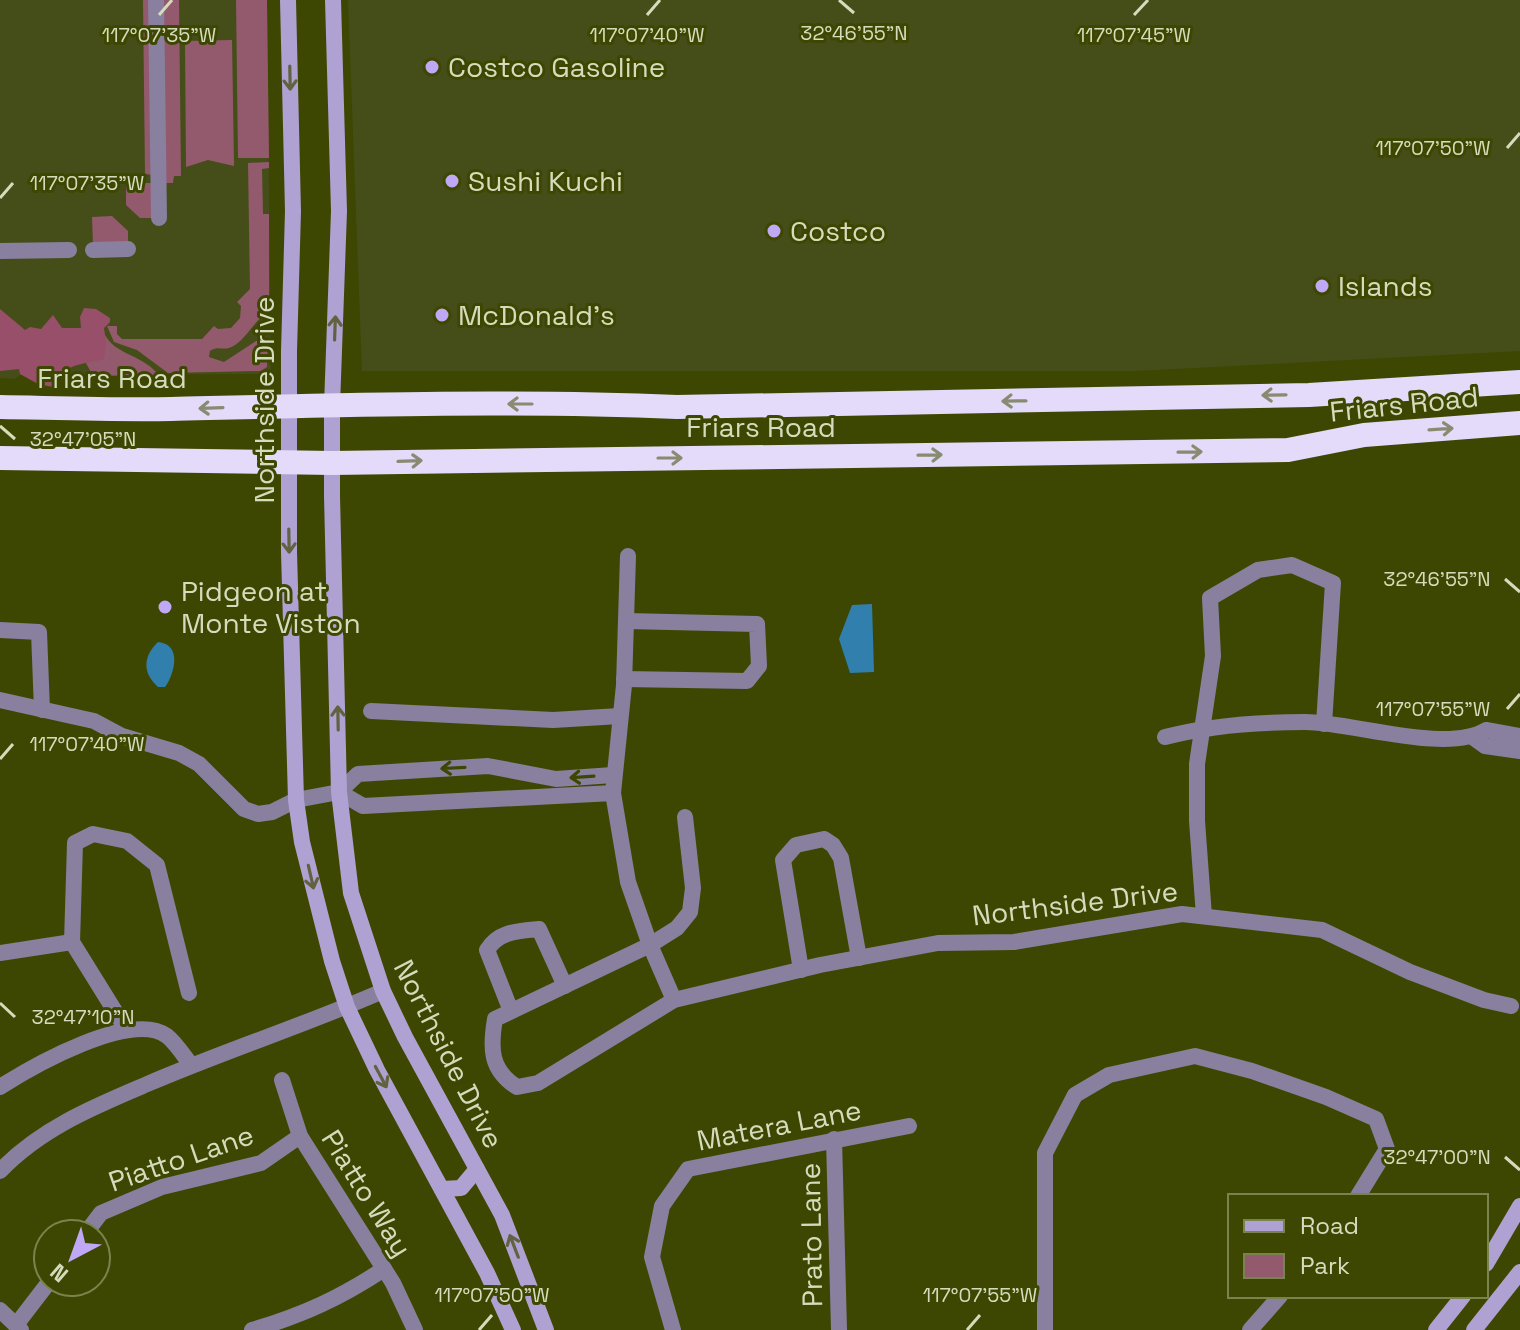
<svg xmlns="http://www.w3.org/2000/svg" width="1520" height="1330" font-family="'Space Grotesk',sans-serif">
<rect width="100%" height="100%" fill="#3e4702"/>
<!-- built -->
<g fill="#454e18">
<polygon points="0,0 267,0 271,372 269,374 20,375 15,379 0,378"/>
<polygon points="348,0 1520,0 1520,351 1136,371 362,371"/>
</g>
<!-- green -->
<g fill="#935a6e">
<polygon points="143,0 151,0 153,175 145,174"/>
<polygon points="162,0 179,0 181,176 174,176 173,183 164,183"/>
<polygon points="236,0 267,0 269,158 238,158"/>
<polygon points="232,40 234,166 208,160 186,167 185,41"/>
<path d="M269 162V168L262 169 263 214H269V313C254 318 246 342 229 348 222 350 218 346 210 351L209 357 224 362 256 341 268 338 267 367 261 371 168 373 137 350 114 342 107 326H117V334L122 339H202L214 326 218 329 231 328 240 318 241 306 237 302 250 289 248 163Z"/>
<polygon points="126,183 153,183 154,218 140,218 126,205"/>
<polygon points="112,216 128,231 128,244 93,245 92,217"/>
<path d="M105 335C115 354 141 355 156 372L154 375 93 376 86 363Z"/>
</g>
<!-- forest -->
<path fill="#984f6a" d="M84 308 96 309 110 318V322L104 328 106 342 104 359C87 364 66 363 57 380L58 388 38 384 20 374 19 369 0 371V309L25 330 30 327 41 329 53 315 62 328H81L80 317Z"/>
<!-- water -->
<g fill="#317fac">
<polygon points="872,604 874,672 850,673 839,639 852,605"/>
<path d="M158 642C182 644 175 673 165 687H158C142 673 143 656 158 642Z"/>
</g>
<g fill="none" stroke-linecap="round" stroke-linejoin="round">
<!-- street -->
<g stroke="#88809e" stroke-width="16">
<polyline points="156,0 159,218"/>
<polyline points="93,250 128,249"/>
<polyline points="0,251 69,250"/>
<polyline points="628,556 624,685 613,793 628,882 650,945 674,1000"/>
<polyline points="0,630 39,632 42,710"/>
<polyline points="624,679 747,681 759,666 757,624 626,621"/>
<polyline points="0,700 94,721 122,736 179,753 199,764 244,809 258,814 272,812 296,800 339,792 358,774 488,766 556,779 613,775"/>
<polyline points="371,711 553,720 620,716"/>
<path d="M1165 737C1211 725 1258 722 1305 722 1352 722 1446 754 1486 730L1520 736"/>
<polyline points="1474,738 1485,746 1520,751"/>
<polyline points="339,792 363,806 613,793"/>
<path d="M685 817 693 888 690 912 677 928 650 945 495 1019C490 1048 490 1070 517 1087L538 1083 674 1000 820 965 938 943 1014 942 1182 914 1322 930 1410 972 1484 1000 1511 1006"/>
<polyline points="1204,916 1197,821 1197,764 1213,656 1210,598 1258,570 1292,565 1333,583 1324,724"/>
<polyline points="0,953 72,942"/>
<polyline points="801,970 783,860 796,845 824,839 833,845 841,858 859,958"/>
<path d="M511 1011 487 950C499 931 518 931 539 929L565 986"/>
<polyline points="126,1029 72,942 75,843 93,834 127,841 157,865 189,993"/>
<polyline points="282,1080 300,1136 393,1283 415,1330"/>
<path d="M0 1087C33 1066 131 1010 167 1036 176 1043 184 1056 191 1065"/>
<polyline points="834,1139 839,1330"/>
<path d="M0 1171C40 1129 93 1107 145 1085 224 1051 305 1025 383 991"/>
<polyline points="85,1234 101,1213 162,1187 261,1163 300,1136"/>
<polyline points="0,1310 21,1330"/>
<polyline points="16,1325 49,1282"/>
<path d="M252 1330C303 1315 340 1298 384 1269"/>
<polyline points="673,1330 652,1257 662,1206 688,1169 909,1126"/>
<polyline points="1045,1330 1045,1153 1075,1095 1109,1075 1195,1056 1252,1071 1326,1097 1376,1119 1387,1149 1358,1196"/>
<polyline points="1250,1330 1280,1296"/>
</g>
<!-- secondary -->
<g stroke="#afa1d1" stroke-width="16">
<polyline points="288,0 293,211 289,351 289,552 296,800 302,842 332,961 347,1007 377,1070 487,1273 513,1330"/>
<polyline points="333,0 339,211 332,406 332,496 339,792 351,893 383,991 405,1037 502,1215 546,1330"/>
<polyline points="442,1189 461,1188 477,1169"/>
<polyline points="1486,1264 1520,1206"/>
<polyline points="1436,1330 1463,1296"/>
<polyline points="1474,1330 1520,1272"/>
</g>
<!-- highway -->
<g stroke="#e3dbf9" stroke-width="24">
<path d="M0 407C57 408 114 410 171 409 339 405 508 400 677 407L1309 395 1520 382"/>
<polyline points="0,458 332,463 1288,450 1364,435 1520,423"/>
</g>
</g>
<!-- one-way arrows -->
<defs><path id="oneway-shaft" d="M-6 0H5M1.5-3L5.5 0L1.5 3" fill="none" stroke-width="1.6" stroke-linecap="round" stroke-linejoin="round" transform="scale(2)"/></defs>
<g stroke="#606240">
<use href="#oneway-shaft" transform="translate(290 78) rotate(89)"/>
<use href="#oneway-shaft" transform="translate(335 328) rotate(-88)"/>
<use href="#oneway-shaft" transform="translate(289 541) rotate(89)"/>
<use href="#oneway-shaft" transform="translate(338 718) rotate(-91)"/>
<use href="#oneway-shaft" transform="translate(311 877) rotate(77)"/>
<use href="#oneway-shaft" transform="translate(381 1077) rotate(62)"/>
<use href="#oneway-shaft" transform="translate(514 1246) rotate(-111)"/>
</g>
<g stroke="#888a71">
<use href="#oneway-shaft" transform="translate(1274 395) rotate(179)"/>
<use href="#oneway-shaft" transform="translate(1014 401) rotate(179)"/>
<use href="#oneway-shaft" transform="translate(520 404) rotate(180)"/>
<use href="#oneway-shaft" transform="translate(211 408) rotate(178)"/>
<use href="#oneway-shaft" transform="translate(1441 429) rotate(-4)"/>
<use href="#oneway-shaft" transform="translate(1190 452) rotate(-1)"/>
<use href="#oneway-shaft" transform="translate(930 455) rotate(-1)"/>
<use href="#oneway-shaft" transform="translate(670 458)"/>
<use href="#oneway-shaft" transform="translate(410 461) rotate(-2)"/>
</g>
<g stroke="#3e4702">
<use href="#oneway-shaft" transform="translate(453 768) rotate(177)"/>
<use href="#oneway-shaft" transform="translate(582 777) rotate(176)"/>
</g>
<!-- ticks -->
<path fill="none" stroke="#d5dcbd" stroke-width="3" d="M839 0 854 13M159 15 172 0M647 15 660 0M1134 15 1148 0M1507 148 1520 133M0 198 13 183M0 426 15 439M1505 579 1520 592M1507 709 1520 694M0 759 13 744M0 1003 15 1017M1505 1157 1520 1170M479 1330 492 1315M967 1330 980 1315"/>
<!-- markers -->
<g fill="#bfa9f4" stroke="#3e4702" stroke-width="3">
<circle cx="432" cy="67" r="8"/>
<circle cx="452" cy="181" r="8"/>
<circle cx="774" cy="231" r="8"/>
<circle cx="1322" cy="286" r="8"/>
<circle cx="442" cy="315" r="8"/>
<circle cx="165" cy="607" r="8"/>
</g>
<g text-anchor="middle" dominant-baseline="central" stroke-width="6" stroke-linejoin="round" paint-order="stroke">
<!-- poi labels -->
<g font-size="28" fill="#d5dcbd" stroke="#3e4702" text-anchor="start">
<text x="448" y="67">Costco Gasoline</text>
<text x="468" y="181">Sushi Kuchi</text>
<text x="790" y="231">Costco</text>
<text x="1338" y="286">Islands</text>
<text x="458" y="315">McDonald's</text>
<text x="181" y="591">Pidgeon at<tspan x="181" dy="32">Monte Viston</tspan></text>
</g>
<!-- street labels -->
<g font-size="28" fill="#d5dcbd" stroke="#3e4702">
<text x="112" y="378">Friars Road</text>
<text transform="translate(264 400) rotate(-90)">Northside Drive</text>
<text transform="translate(1404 404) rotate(-6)">Friars Road</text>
<text x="761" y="427">Friars Road</text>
<text transform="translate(1075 903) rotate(-7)">Northside Drive</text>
<text transform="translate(449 1054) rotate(63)">Northside Drive</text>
<text transform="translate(779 1125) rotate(-11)">Matera Lane</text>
<text transform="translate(181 1158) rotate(-19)">Piatto Lane</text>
<text transform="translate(367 1193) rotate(58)">Piatto Way</text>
<text transform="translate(811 1235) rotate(-91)">Prato Lane</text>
</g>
</g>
<g font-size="20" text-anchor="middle" fill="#d5dcbd" stroke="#3e4702" stroke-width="6" stroke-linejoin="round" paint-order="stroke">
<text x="854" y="40">32°46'55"N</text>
<text x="159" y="42">117°07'35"W</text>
<text x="647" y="42">117°07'40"W</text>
<text x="1134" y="42">117°07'45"W</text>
<text x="1433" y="155">117°07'50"W</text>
<text x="87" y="190">117°07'35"W</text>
<text x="83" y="446">32°47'05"N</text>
<text x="1437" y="586">32°46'55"N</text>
<text x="1433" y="716">117°07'55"W</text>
<text x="87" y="751">117°07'40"W</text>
<text x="83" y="1024">32°47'10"N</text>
<text x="1437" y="1164">32°47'00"N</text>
<text x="492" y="1302">117°07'50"W</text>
<text x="980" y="1302">117°07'55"W</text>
</g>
<!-- legend -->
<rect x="1228" y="1194" width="260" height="104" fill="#3e4702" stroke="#7a834d" stroke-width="2"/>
<rect x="1244" y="1220" width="40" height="12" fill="#afa1d1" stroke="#7a834d" stroke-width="2"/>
<text x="1300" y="1234" font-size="24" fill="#d5dcbd">Road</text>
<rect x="1244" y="1254" width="40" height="24" fill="#935a6e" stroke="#7a834d" stroke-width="2"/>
<text x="1300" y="1274" font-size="24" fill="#d5dcbd">Park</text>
<!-- north arrow -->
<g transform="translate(72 1258) rotate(221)"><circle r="38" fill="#3e4702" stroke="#7a834d" stroke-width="2"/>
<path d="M0-6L14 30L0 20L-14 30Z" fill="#bfa9f4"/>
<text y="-12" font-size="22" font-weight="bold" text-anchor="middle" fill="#d5dcbd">N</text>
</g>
</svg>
